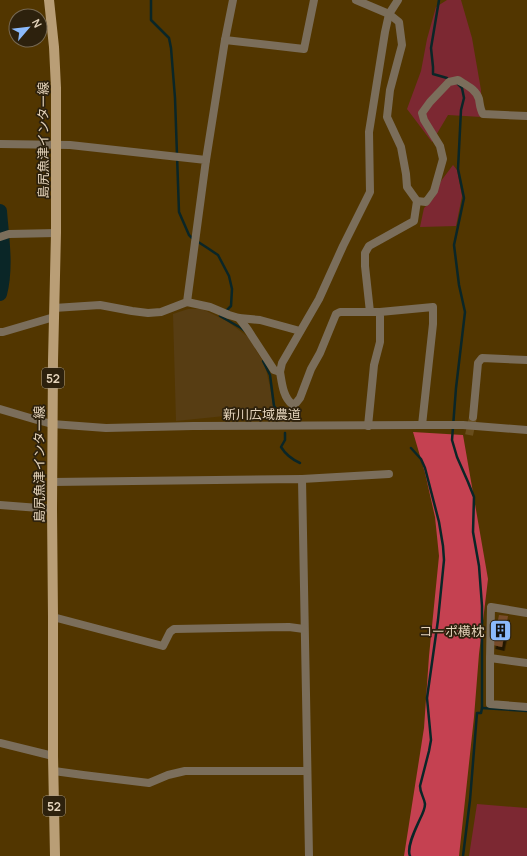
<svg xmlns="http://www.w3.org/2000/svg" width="527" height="856" font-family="Manrope,'Noto Sans JP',sans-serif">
<defs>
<filter id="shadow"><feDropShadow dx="2.5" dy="4" stdDeviation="0" flood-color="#0009"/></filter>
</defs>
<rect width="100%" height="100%" fill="#523600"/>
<!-- built -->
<polygon fill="#573d13" points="188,309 202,309 227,321 248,337 265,365 270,387 274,411 176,421 173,314"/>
<!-- green -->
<g fill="#7c2832">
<polygon points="447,0 461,0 472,38 481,90 482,117 448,115 432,142 407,109 421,71 427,39 436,7"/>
<polygon points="453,165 457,170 462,196 456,226 420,227 424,208 434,198 441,181"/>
<polygon points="477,804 527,808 527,856 469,856"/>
</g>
<!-- forest -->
<polygon fill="#c54151" points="413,432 463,435 488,579 479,654 474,717 459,856 404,856 424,728 429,656 439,556 435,517 425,473"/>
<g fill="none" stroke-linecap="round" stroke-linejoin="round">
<!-- stream -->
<g stroke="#0a2627" stroke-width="2.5">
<polyline points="151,0 151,20 169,38 171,48 175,98 179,212 189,235 192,238 206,247 218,255 229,276 232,289 231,306 226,311"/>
<polyline points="439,0 431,48 433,67 433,74 447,78"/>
<polyline points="458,84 462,88 464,98 461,110 458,169 464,198 454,245 459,285 465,312 456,388 452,440 457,457 468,482 474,497 473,532 479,566 482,606 482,708 481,713 477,713 470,800 463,856"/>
<polyline points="222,314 220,316 241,328 245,331"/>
<polyline points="263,361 270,375 274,406 284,417 284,419"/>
<path d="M285 433V440L281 447C286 455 291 459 300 463"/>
<polyline points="482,708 527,711"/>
<path d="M410 856C406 847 416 828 420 819 422 815 425 809 425 804 424 797 420 793 420 786L429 751 431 740 427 698 438 620 444 560 443 546 439 522 425 468 421 459 411 448"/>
</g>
<!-- river -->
<path stroke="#0a2627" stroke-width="14" d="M0 211C2 238 7 267 0 294"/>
</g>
<!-- building -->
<polygon fill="#774c2c" filter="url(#shadow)" points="499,615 508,616 502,647 493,645"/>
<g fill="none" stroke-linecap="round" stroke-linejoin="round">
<!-- minor-tunnel -->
<polyline stroke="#684d1c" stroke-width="8" stroke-dasharray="8 4" stroke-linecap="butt" points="469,435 473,417"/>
<!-- minor -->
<g stroke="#7b6e5b" stroke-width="8">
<path d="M356 0 389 14 399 22 402 45 390 90 387 117 401 147 406 174 407 187 417 201 426 202 434 191 443 159 440 146 424 120 422 113 430 102 449 82 458 80C466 85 476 89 479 99 480 105 480 109 483 114L527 116"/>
<polyline points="225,40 233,0"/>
<polyline points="0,144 70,145 206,160 187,302 161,312 148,313 132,311 100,305 54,308"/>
<polyline points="206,160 225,40 304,49 314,0"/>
<polyline points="0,237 9,234 56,233"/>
<polyline points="187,302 210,307 229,315 239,318 260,320 300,331"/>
<polyline points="370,312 365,266 365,253 369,246 414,221 417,201"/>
<polyline points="239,318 248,330 274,370 280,372 282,363 319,299 343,246 370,192 369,132 385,32 389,14 398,0"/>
<polyline points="0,332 3,332 54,317"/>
<path d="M280 372C282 383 283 397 292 404L296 403 300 398 311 369 320 353 336 314 340 312H380"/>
<polyline points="473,417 478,363 482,358 527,360"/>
<polyline points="368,426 374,365 380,342 380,312 433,307 433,324 422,425"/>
<polyline points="302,479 389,474"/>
<polyline points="52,482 302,479 309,856"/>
<polyline points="0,505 52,509"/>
<polyline points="527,613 491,607 490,658 527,663"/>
<polyline points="53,617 163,646 170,632 174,629 289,627 304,629"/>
<polyline points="490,658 490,704 527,707"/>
<polyline points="0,743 53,756"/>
<polyline points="54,771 83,775 149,783 168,775 185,771 307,771"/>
</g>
<!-- tertiary -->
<polyline stroke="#7b6e5b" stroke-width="8" points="0,409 37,420 52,424 106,428 193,426 422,425 463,425 527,430"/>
<!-- primary -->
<polyline stroke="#b99e76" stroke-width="10" points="49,0 54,47 56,88 56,233 53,361 52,509 53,617 53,756 55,856"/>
</g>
<!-- icons -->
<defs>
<symbol id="building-square" viewBox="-11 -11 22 22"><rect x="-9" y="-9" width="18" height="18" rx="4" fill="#8bbafc" stroke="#2d210d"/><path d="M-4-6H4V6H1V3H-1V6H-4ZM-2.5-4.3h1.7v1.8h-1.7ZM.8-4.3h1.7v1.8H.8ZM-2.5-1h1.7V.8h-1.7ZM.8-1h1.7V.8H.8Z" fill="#111"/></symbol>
</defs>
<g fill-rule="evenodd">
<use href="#building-square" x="488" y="618" width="25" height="25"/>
</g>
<g text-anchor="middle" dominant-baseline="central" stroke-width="3.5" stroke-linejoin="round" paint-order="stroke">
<!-- shield labels -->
<g fill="#2d210d" stroke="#ac9d86" stroke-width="1">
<rect x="42" y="368" width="22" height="20" rx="3"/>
<rect x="43" y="796" width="22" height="20" rx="3"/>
</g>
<g font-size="12" font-weight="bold" fill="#e3d2ba">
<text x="53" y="378">52</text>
<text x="54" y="806">52</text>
</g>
<!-- street labels -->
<g font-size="13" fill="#e3d2ba" stroke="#2d210d">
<text transform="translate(43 140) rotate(-90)">島尻魚津インター線</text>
<text x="262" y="414">新川広域農道</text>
<text transform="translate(39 464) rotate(-90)">島尻魚津インター線</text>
</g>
<!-- poi labels -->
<g font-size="13" fill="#e3d2ba" stroke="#2d210d" text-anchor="end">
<text x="484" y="631">コーポ横枕</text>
</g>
</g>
<!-- north arrow -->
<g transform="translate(28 28) rotate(62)"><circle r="19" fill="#2d210d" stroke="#766852"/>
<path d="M0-3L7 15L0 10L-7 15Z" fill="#8bbafc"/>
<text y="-6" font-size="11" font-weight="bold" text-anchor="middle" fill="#e3d2ba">N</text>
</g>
</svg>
